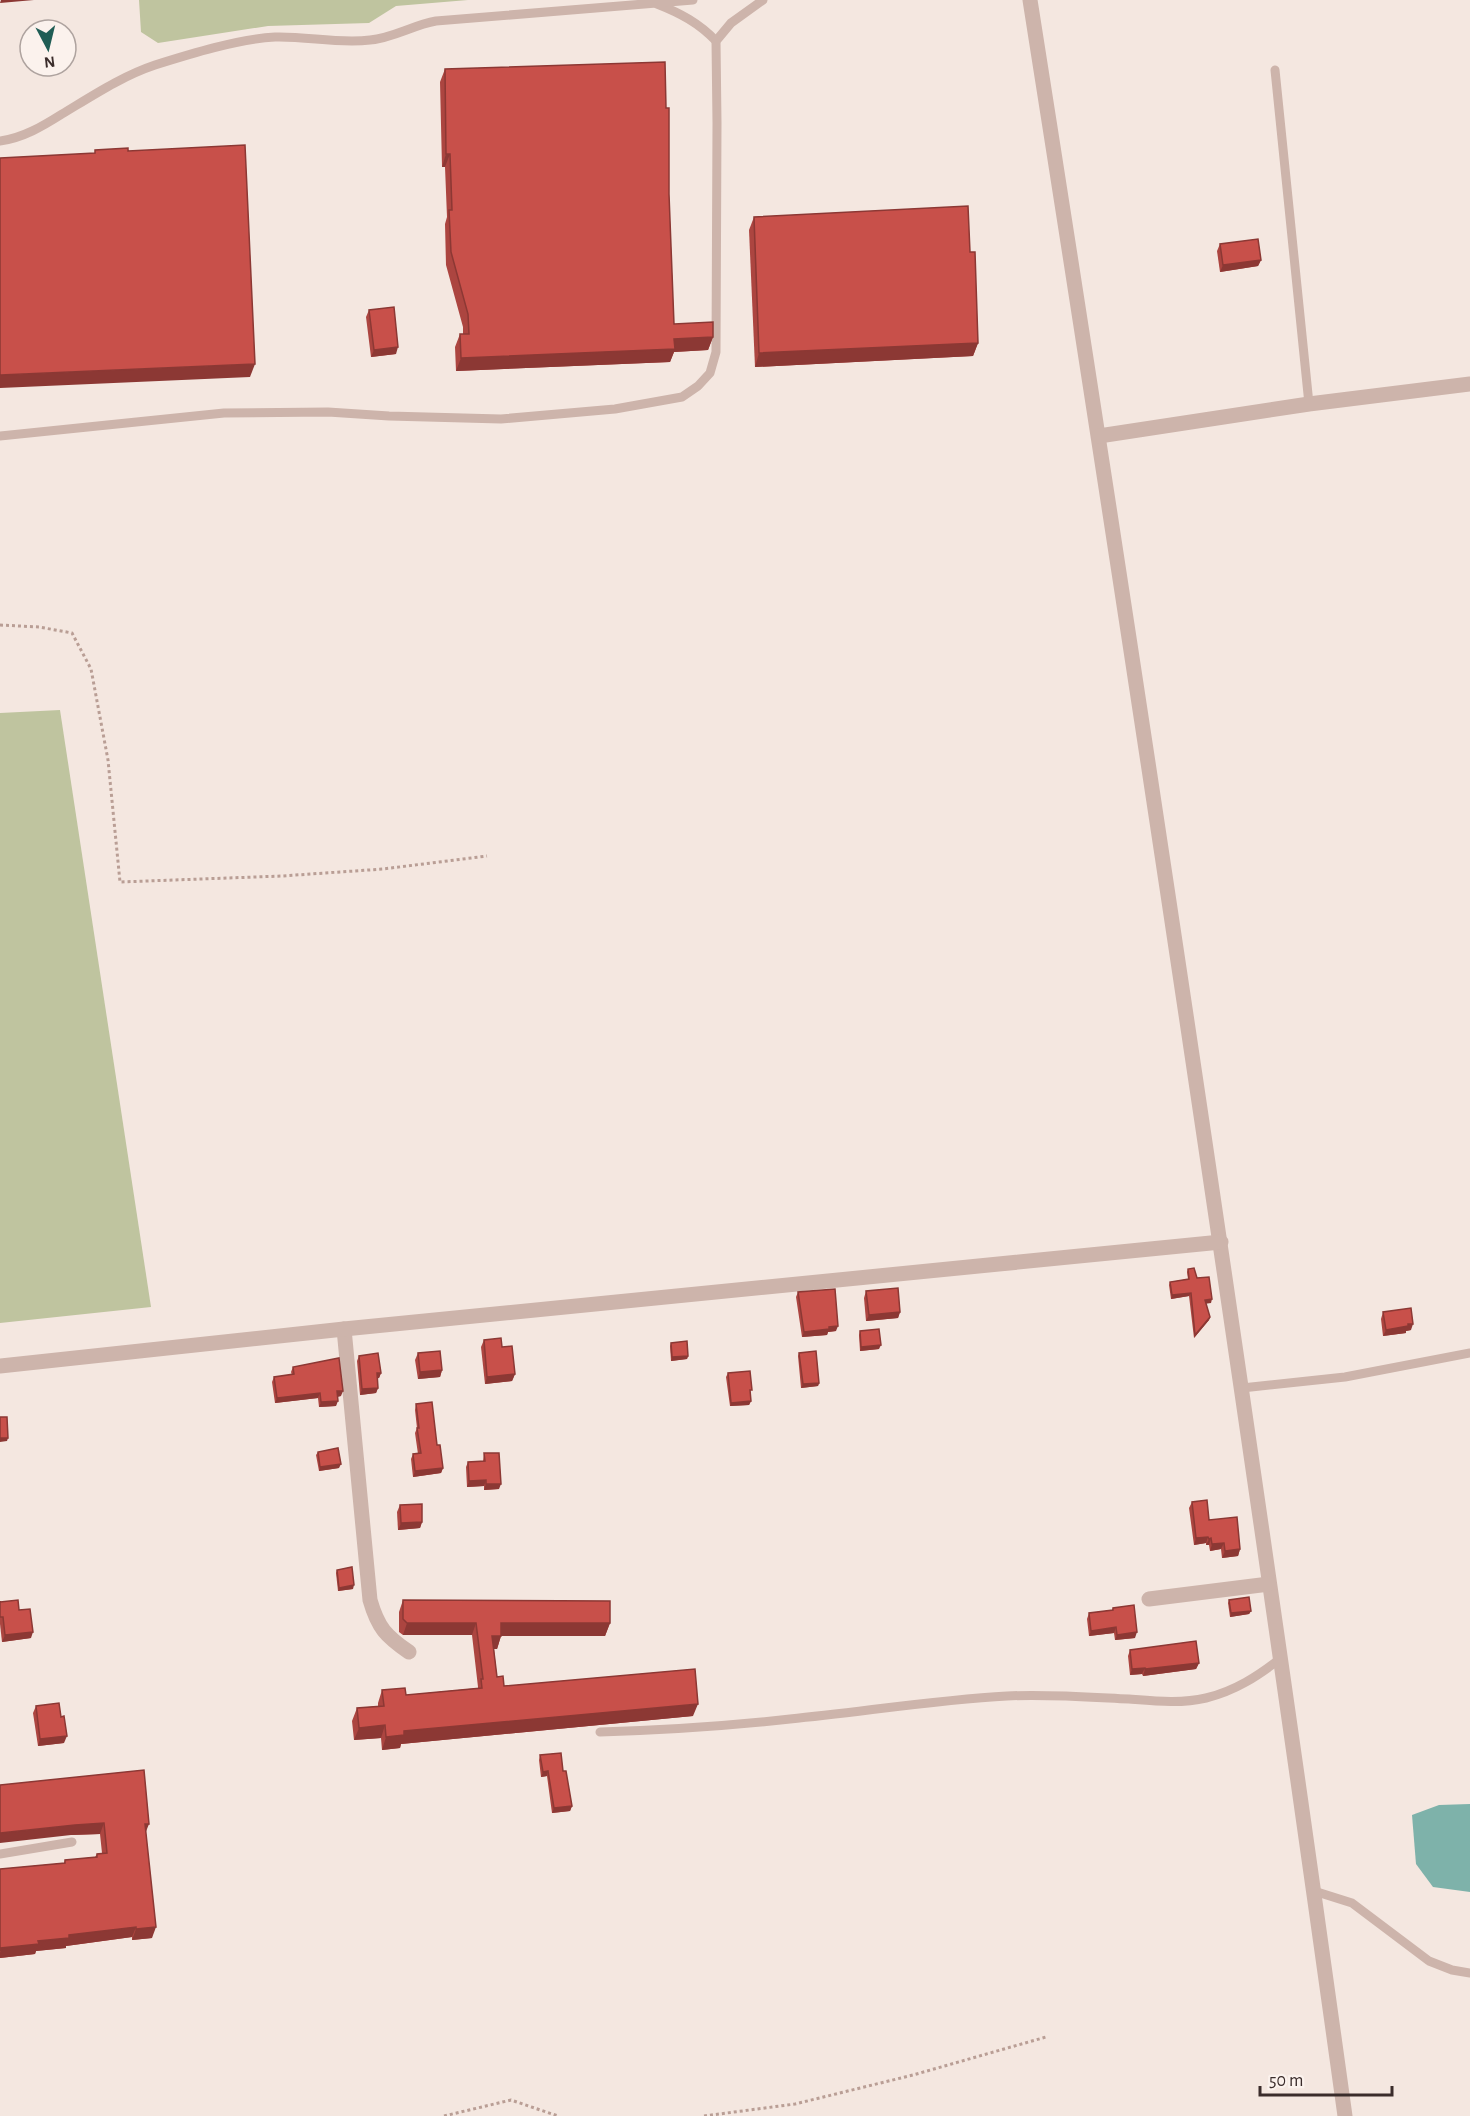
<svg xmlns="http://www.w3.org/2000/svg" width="1470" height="2116" font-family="'Alegreya Sans',sans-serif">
<rect width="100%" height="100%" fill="#f4e7e0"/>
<!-- green -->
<g fill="#bfc49f">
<polygon points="139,0 468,0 396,6 369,23 268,26 158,43 141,32"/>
<polygon points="60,710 151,1307 0,1323 0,713"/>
</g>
<!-- water -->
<polygon fill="#7eb2aa" points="1470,1804 1470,1892 1433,1887 1416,1864 1412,1815 1439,1805"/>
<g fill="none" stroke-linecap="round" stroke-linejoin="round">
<!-- path -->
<g stroke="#b99e95" stroke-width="3" stroke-dasharray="3 3" stroke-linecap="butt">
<polyline points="0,625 39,627 72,633 91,669 108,760 120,882 282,876 383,869 487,856"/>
<polyline points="444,2116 511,2100 558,2116"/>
<polyline points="704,2116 795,2104 913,2075 1046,2037"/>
</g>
<!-- lane -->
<g stroke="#cdb4ab" stroke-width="9">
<path d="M657 4C680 13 699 23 716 41"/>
<polyline points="1275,70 1309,404"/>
<path d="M0 141C23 138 43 126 62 114 92 96 122 76 155 65 190 54 238 39 275 37 307 36 338 44 370 40 393 38 413 25 436 21L693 0"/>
<polyline points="0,436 224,413 328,412 389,416 501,419 615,409 682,397 698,386 710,373 716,352 717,123 716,41 731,23 763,0"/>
<polyline points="1242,1388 1345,1377 1470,1353"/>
<path d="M600 1732C663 1730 727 1726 790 1719 862 1712 934 1700 1007 1696 1047 1694 1088 1697 1129 1699 1154 1701 1181 1704 1206 1698 1235 1691 1258 1676 1281 1658"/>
<polyline points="0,1854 72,1842"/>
<polyline points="1314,1891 1352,1903 1429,1961 1452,1970 1470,1973"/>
</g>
<!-- street -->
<g stroke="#cdb4ab" stroke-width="15">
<path d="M1030 0C1141 704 1247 1410 1345 2116"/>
<polyline points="1099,436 1309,404 1470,384"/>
<path d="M344 1329 370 1600C378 1628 386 1636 409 1652"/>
<polyline points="0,1366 344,1329 1221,1242"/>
<polyline points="1149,1599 1269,1584"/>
</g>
</g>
<!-- wall -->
<g fill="#ac4540">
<polygon points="445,69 669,194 674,324 713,337 708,350 674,352 670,362 456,371 455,347 460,334 463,334 463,327 446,265 445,224 447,217 445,167 442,167 440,82"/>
<polygon points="754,217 970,252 978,343 973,356 755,367 749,230"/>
<polygon points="1220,244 1261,260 1258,266 1220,272 1217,251"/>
<polygon points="369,310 396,354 371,357 366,317"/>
<polygon points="1188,1269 1197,1278 1211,1303 1206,1303 1210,1317 1209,1320 1194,1338 1189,1296 1171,1299 1169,1285 1170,1282 1188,1279 1187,1272"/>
<polygon points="866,1291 900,1312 898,1318 866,1321 864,1298"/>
<polygon points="798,1292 836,1331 828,1332 827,1335 802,1337 796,1297"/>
<polygon points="1383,1312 1411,1330 1406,1331 1406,1333 1383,1336 1381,1319"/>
<polygon points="860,1331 879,1349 860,1351 859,1335"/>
<polygon points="484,1340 502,1347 515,1374 512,1381 485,1384 481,1347"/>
<polygon points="671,1343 688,1356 687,1359 671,1361 670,1346"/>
<polygon points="418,1353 442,1370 440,1377 418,1379 415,1360"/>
<polygon points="799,1353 819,1383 818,1386 801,1388 798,1356"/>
<polygon points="359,1356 381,1373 379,1378 377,1378 378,1388 376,1393 360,1395 357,1361"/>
<polygon points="293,1367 341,1396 337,1397 336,1406 319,1407 318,1398 275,1403 272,1382 274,1377 292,1375 291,1372"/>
<polygon points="728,1373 751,1393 750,1393 751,1401 749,1405 730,1406 726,1377"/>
<polygon points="416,1404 437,1445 443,1468 441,1473 413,1477 411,1459 413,1454 418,1454 415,1433 417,1428 415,1410"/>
<polygon points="318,1452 339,1468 319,1471 316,1455"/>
<polygon points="484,1453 499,1489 484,1490 484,1486 467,1487 466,1467 468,1462 483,1461"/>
<polygon points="1192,1502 1209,1520 1240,1549 1238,1556 1222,1558 1221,1549 1210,1551 1209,1545 1206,1545 1206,1543 1194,1545 1189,1508"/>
<polygon points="400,1505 422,1522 420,1528 398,1530 397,1512"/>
<polygon points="337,1570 353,1589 338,1591 336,1573"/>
<polygon points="403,1600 610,1623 605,1636 501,1636 497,1649 494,1649 497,1677 504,1686 693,1716 401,1744 400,1748 382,1750 381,1738 354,1740 352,1721 357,1708 378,1706 378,1703 382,1690 406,1695 478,1688 478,1687 472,1635 403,1635 399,1632 399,1612"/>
<polygon points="1229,1600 1251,1611 1249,1614 1230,1617 1228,1603"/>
<polygon points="0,1602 19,1610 31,1638 2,1642 0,1624"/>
<polygon points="1113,1608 1135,1638 1115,1640 1114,1633 1089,1636 1087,1619 1089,1613 1112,1610"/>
<polygon points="1130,1650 1199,1663 1196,1669 1143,1676 1142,1674 1130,1675 1128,1656"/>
<polygon points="36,1706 64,1743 38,1746 33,1713"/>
<polygon points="540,1755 563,1771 572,1806 570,1811 552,1813 547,1776 541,1777 539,1760"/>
<polygon points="0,1785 146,1833 152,1938 132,1940 132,1937 66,1946 66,1948 36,1951 35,1954 0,1958 0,1869 64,1863 65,1860 95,1857 97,1854 102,1853 100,1834 71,1835"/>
</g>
<!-- shaded-wall -->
<g fill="#8c3834">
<polygon points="1,0 34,0 0,3"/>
<polygon points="446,154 450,154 445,167 442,167"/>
<polygon points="1261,260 1258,266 1220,272 1223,265"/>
<polygon points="713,337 708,350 674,352 670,362 456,371 461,358 674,339"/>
<polygon points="978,343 973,356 755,367 759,353"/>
<polygon points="398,347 396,354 371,357 374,350"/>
<polygon points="255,364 250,377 0,388 0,375"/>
<polygon points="1191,1293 1189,1296 1171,1299 1172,1295"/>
<polygon points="1212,1299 1211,1303 1204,1304 1205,1300"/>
<polygon points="900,1312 898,1318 866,1321 869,1315"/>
<polygon points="1210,1317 1209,1320 1194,1338 1195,1335"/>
<polygon points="1408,1324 1413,1324 1411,1330 1406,1331 1406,1333 1383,1336 1386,1330"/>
<polygon points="838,1326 836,1331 828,1332 827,1335 802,1337 804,1332"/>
<polygon points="881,1345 879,1349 860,1351 861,1347"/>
<polygon points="688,1356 687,1359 671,1361 672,1357"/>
<polygon points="442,1370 440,1377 418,1379 420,1372"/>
<polygon points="377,1373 381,1373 379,1378 374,1379"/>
<polygon points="515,1374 512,1381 485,1384 487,1377"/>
<polygon points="819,1383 818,1386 801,1388 803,1384"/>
<polygon points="378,1388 376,1393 360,1395 362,1389"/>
<polygon points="337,1391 343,1391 341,1396 335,1397"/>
<polygon points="320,1393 318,1398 275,1403 277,1398"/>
<polygon points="338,1401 336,1406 319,1407 321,1402"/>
<polygon points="751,1401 749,1405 730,1406 731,1403"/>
<polygon points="0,1438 8,1438 7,1441 0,1442"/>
<polygon points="341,1464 339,1468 319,1471 320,1467"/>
<polygon points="443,1468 441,1473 413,1477 415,1471"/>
<polygon points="486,1480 484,1486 467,1487 469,1481"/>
<polygon points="486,1484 501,1484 499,1489 484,1490"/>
<polygon points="422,1522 420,1528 398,1530 401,1523"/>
<polygon points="1208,1537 1206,1543 1194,1545 1196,1538"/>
<polygon points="1211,1538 1209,1545 1206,1545 1209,1539"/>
<polygon points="1224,1543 1221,1549 1210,1551 1212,1544"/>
<polygon points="1240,1549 1238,1556 1222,1558 1225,1551"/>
<polygon points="354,1585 353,1589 338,1591 339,1588"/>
<polygon points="1251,1611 1249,1614 1230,1617 1231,1613"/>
<polygon points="407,1623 476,1623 472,1635 403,1635"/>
<polygon points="501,1623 610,1623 605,1636 497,1636"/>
<polygon points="1116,1627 1114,1633 1089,1636 1091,1631"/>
<polygon points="33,1632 31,1638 2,1642 5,1635"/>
<polygon points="1137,1632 1135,1638 1115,1640 1117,1635"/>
<polygon points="492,1636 501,1636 497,1649 488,1649"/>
<polygon points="1199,1663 1196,1669 1143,1676 1145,1669"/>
<polygon points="1145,1668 1142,1674 1130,1675 1132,1669"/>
<polygon points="698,1704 693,1716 401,1744 400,1748 382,1750 386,1737 404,1731"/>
<polygon points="385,1725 381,1738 354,1740 359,1728"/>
<polygon points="67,1736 64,1743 38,1746 40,1739"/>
<polygon points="548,1771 547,1776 541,1777 543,1772"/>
<polygon points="572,1806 570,1811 552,1813 554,1808"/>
<polygon points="104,1823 100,1834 71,1835 0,1843 0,1833 75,1825"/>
<polygon points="145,1824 149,1824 145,1834"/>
<polygon points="136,1927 132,1937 66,1946 66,1948 36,1951 35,1954 0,1958 0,1951 1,1948 69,1935"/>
<polygon points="156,1927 152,1938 132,1940 136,1929"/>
</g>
<!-- building -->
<g fill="#c8504a" stroke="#8c3834" stroke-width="1.5">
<polygon points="665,62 666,108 669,108 669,194 674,324 713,322 713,337 674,339 675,349 461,358 460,334 469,334 468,314 451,252 449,210 452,210 450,154 446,154 445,69"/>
<polygon points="245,145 255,364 0,375 0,158 95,153 95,150 128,148 128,151"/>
<polygon points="968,206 970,252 975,252 978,343 759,353 754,217"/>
<polygon points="1258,239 1261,260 1223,265 1220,244"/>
<polygon points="394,307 398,347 374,350 369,310"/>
<polygon points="1194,1268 1197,1278 1209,1277 1212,1299 1205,1300 1210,1317 1195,1335 1191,1293 1172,1295 1170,1282 1189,1279 1188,1269"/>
<polygon points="898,1288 900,1312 869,1315 866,1291"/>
<polygon points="835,1289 838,1326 829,1327 829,1329 804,1332 798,1292"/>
<polygon points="1411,1308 1413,1324 1408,1324 1408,1326 1386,1330 1383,1312"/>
<polygon points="879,1329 881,1345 861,1347 860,1331"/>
<polygon points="501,1338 502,1347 512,1346 515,1374 487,1377 484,1340"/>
<polygon points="687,1341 688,1356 672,1357 671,1343"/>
<polygon points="440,1351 442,1370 420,1372 418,1353"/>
<polygon points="816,1351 819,1383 803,1384 799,1353"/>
<polygon points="378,1353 381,1373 377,1373 378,1388 362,1389 359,1356"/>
<polygon points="339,1358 343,1391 337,1391 338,1401 321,1402 320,1393 277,1398 274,1377 294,1374 293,1367"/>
<polygon points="750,1371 752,1390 750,1390 751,1401 731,1403 728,1373"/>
<polygon points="432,1402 437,1445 440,1445 443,1468 415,1471 413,1454 421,1453 417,1428 419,1428 416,1404"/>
<polygon points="0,1417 7,1417 8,1438 0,1438"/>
<polygon points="338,1448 341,1464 320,1467 318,1452"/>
<polygon points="484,1453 499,1453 501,1484 486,1484 486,1480 469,1481 468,1462 485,1461"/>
<polygon points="1207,1500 1209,1520 1237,1517 1240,1549 1225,1551 1224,1543 1212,1544 1211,1538 1209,1539 1208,1537 1196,1538 1192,1502"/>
<polygon points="422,1504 422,1522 401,1523 400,1505"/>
<polygon points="352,1567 354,1585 339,1588 337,1570"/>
<polygon points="1249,1597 1251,1611 1231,1613 1229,1600"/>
<polygon points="18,1600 19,1610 30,1609 33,1632 5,1635 3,1617 0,1617 0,1601 0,1602"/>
<polygon points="403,1600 610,1601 610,1623 501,1623 501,1636 492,1636 497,1677 503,1676 504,1686 695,1669 698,1704 404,1731 404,1735 386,1737 385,1725 359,1728 357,1708 384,1706 382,1690 405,1688 406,1695 482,1688 481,1679 483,1679 476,1623 407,1623 403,1619"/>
<polygon points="1134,1605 1137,1632 1117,1635 1116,1627 1091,1631 1089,1613 1113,1610 1113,1608"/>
<polygon points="1196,1641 1199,1663 1145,1669 1145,1668 1132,1669 1130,1650"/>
<polygon points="59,1703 61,1717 64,1716 67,1736 40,1739 36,1706"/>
<polygon points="561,1753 563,1771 566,1771 572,1806 554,1808 548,1771 543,1772 540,1755"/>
<polygon points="144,1770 149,1824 145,1824 156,1927 136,1929 136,1927 69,1935 69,1938 38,1941 39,1944 1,1948 2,1953 0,1953 0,1869 65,1863 65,1860 97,1857 97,1854 107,1853 104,1823 75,1825 0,1833 0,1785"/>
</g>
<!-- north arrow -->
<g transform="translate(48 48) rotate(173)"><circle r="28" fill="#fbf2ed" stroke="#aea39f" stroke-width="1.5"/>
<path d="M0-4.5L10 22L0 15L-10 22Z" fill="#1f5d55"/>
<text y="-9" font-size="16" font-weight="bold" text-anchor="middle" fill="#3a2c2b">N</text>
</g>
<!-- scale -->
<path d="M1260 2086v9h132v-9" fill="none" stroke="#3a2c2b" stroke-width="3"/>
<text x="1269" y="2086" font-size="18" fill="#3a2c2b" stroke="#fbf2ed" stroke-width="4.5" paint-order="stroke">50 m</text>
</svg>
